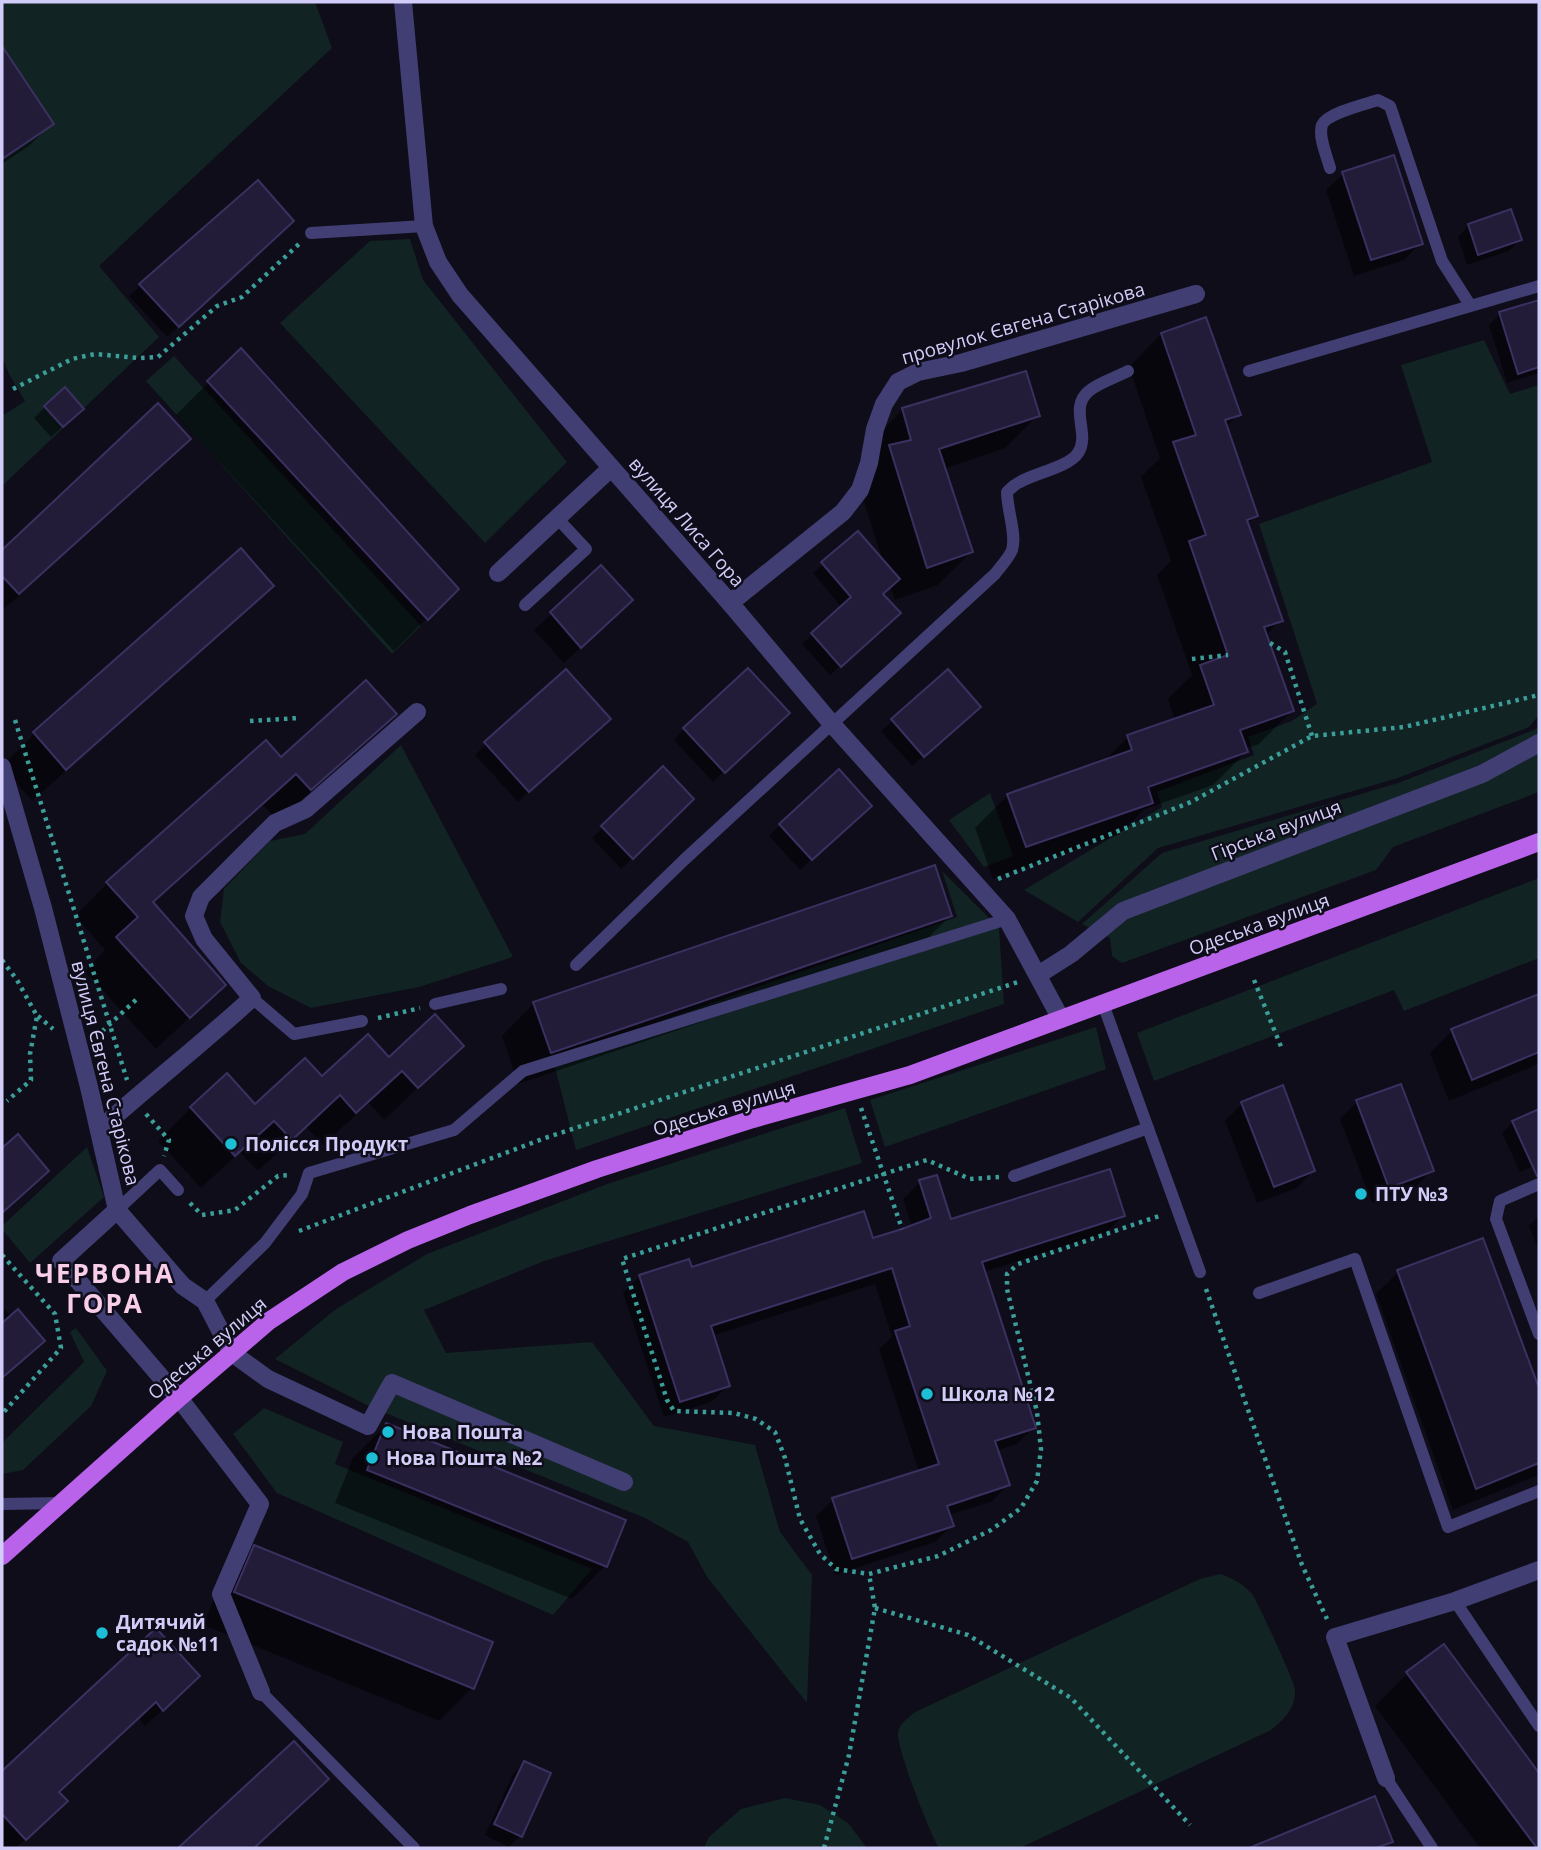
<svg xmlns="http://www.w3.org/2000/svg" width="1541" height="1850" font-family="'Open Sans',sans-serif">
<rect width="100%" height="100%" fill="#0f0d1a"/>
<!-- green -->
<g fill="#112323">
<polygon points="2,2 315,2 332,48 99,266 159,337 2,486 2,416 25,401 9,374 2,356"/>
<polygon points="410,239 423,280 567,462 485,543 280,323 370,241"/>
<polygon points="1484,340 1510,394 1539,385 1539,715 1529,727 1398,778 1158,848 1078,922 1024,890 1162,807 1157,792 1254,755 1248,737 1292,721 1317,704 1259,524 1432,462 1401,365"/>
<polygon points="174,356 421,626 392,654 146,381"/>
<polygon points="1539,725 1539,792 1393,847 1376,870 1122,963 1112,956 1110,938 1082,924 1162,853 1398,783 1536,729"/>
<polygon points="401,745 513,957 419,987 311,1008 268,986 241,963 220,922 224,889 270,841 305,834"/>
<polygon points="990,793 1013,856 984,867 949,820"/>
<polygon points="942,871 999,928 1004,1004 576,1150 553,1059 957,917"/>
<polygon points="1539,878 1539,958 1404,1011 1394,990 1154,1081 1137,1033"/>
<polygon points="1096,1027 1106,1069 885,1147 870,1100"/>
<polygon points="845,1108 862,1163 544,1261 424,1310 446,1353 592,1342 654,1426 755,1445 780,1532 812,1575 807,1703 707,1577 688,1542 645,1518 373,1408 275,1359 336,1309 427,1254 607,1184"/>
<polygon points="87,1147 104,1197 30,1263 2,1229 2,1226"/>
<polygon points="76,1328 107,1371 91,1406 23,1470 2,1474 2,1443 84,1362 70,1332"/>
<polygon points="264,1408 343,1442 335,1464 592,1569 553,1615 277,1493 233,1434"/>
<path d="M1220 1574C1234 1579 1241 1582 1252 1594 1257 1600 1294 1681 1295 1689 1296 1708 1285 1719 1271 1730L1020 1848H939C930 1834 896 1747 898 1733 900 1723 908 1718 915 1712L1200 1579Z"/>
<polygon points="785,1798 820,1805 848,1823 867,1848 704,1848 709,1837 741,1809"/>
</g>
<!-- shadow -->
<g fill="#0007">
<polygon points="2,49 51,124 29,146 2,164"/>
<polygon points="1343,174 1421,243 1404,260 1354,276 1326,190"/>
<polygon points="258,182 281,232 167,337 129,296"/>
<polygon points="1510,211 1520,240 1509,251 1467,265 1458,237 1468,226"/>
<polygon points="1537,302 1539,308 1539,373 1507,383 1489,325 1500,314"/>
<polygon points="1161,334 1239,414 1225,428 1256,516 1247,525 1281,620 1265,636 1292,711 1259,744 1245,749 1246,752 1213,785 1145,809 1118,835 993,879 975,828 1008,795 1103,762 1128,737 1175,720 1168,699 1192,675 1157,575 1171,561 1141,477 1160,458 1129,367"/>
<polygon points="241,350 456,589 394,651 176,415"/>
<polygon points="158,405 189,439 156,472 2,611 2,552"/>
<polygon points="45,407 71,419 51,437 34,418"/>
<polygon points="903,409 1038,415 1005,448 944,469 971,552 938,585 895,600 890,586 881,594 889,623 830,675 802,644 842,608 813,573 858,533 883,562 857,480 871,442"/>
<polygon points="241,551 271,585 239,618 32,801 2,766 34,734"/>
<polygon points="601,568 614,617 564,663 534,630"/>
<polygon points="948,672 968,718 912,766 881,731"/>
<polygon points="395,714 362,747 277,821 263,805 152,904 224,985 156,1049 85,971 105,950 75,916 107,883"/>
<polygon points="777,723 713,782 674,740 684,729"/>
<polygon points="597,730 518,802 475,755 486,744"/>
<polygon points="663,769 692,799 621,869 592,838"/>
<polygon points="859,816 800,870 769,836 780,825"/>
<polygon points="950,916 917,949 518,1084 502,1036 534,1003"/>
<polygon points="1539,996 1539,1064 1449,1101 1430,1053 1452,1031"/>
<polygon points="462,1046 384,1120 369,1103 323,1145 306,1127 258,1171 240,1152 201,1188 158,1141 191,1108 255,1106 388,1060"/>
<polygon points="1357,1102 1432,1170 1415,1187 1372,1203 1340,1119"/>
<polygon points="1242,1104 1313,1171 1297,1188 1257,1203 1225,1121"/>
<polygon points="1539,1111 1539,1164 1520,1172 1502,1133 1513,1122"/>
<polygon points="920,1182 950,1221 1123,1216 1106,1233 984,1272 1034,1427 1017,1444 996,1451 1008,1485 991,1502 948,1515 952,1526 935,1542 835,1575 816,1516 833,1500 919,1472 879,1349 892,1337 875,1284 712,1336 728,1386 711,1402 664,1417 623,1293 640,1276 872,1240 912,1227 903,1199"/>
<polygon points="1539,1216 1539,1252 1529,1226"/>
<polygon points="1482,1240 1539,1393 1539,1475 1453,1510 1376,1294 1398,1272"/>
<polygon points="2,1306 12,1317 43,1340 2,1381"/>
<polygon points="386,1425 605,1566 572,1599 335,1503 353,1458"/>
<polygon points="255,1547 490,1643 472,1688 439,1721 203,1625 222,1580"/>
<polygon points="156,1630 181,1693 145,1726 138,1717 57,1793 49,1818 16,1848 2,1848 2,1773"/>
<polygon points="1443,1646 1539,1776 1539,1848 1480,1848 1375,1706 1407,1674"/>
<polygon points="524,1763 549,1774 520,1836 509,1847 485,1835 513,1774"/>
<polygon points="1374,1798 1391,1841 1384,1848 1252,1848"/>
</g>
<!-- building -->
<g fill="#221c38" stroke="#3b3161" stroke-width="2">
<polygon points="2,46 54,124 2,159"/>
<polygon points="1394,155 1423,244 1371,260 1342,172"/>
<polygon points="258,180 294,221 179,327 139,284"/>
<polygon points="1511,209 1522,240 1478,255 1468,224"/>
<polygon points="1539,300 1539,367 1518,374 1499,312"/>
<polygon points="1206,317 1241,415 1225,420 1258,516 1247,520 1283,621 1264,627 1294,711 1240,730 1248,752 1148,787 1153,803 1026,847 1007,794 1132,750 1127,735 1214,705 1200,665 1228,655 1189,541 1206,535 1173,442 1196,435 1161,333"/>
<polygon points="241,348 459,589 428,620 207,381"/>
<polygon points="1026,371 1040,416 939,449 973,552 927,568 889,445 911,440 902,408"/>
<polygon points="65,387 84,409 63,427 44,406"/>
<polygon points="158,403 191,439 19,594 2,576 2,550"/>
<polygon points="858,531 900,579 883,594 901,613 841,667 811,633 851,597 821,562"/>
<polygon points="241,548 274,586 66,770 33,732"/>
<polygon points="601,565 633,600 581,648 550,612"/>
<polygon points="748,668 790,713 725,773 683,728"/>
<polygon points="566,669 611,719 529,792 484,742"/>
<polygon points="948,669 981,707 924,757 891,719"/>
<polygon points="366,680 397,714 311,790 296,774 153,902 226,985 190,1018 116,937 138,917 106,882 266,740 281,757"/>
<polygon points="663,766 694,799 633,859 601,826"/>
<polygon points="839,769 872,806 812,860 779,824"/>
<polygon points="935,865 952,916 551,1053 533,1002"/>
<polygon points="1539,994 1539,1052 1472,1080 1451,1029"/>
<polygon points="435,1014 464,1046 418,1088 402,1071 356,1113 340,1095 292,1140 274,1121 235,1156 190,1107 227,1073 255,1104 305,1058 322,1076 368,1034 389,1057"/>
<polygon points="1401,1084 1434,1171 1389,1188 1356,1100"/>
<polygon points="1283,1085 1315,1171 1274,1187 1241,1102"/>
<polygon points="1539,1109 1539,1175 1537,1176 1512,1121"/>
<polygon points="18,1134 49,1171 2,1213 2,1148"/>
<polygon points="1110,1169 1125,1216 982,1262 1036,1428 995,1441 1010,1485 947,1506 954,1526 852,1559 832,1498 939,1464 895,1331 910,1326 892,1268 711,1326 730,1386 680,1402 639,1275 689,1259 692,1267 864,1211 873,1238 902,1229 931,1218 919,1180 937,1175 951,1219"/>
<polygon points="1483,1238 1539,1388 1539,1463 1476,1489 1397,1270"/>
<polygon points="18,1309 45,1341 2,1378 2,1323"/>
<polygon points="386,1423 626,1520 607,1567 367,1470"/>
<polygon points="254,1545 493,1642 474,1689 234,1592"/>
<polygon points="156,1628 200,1676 163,1711 156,1702 59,1792 68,1801 26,1840 2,1814 2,1771"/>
<polygon points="1444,1644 1539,1773 1539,1848 1537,1848 1406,1672"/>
<polygon points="294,1741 329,1779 254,1848 178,1848"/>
<polygon points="524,1761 551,1773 522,1837 494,1824"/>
<polygon points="1375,1796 1393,1842 1376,1848 1249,1848"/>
</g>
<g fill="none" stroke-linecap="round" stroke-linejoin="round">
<!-- path -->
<g stroke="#3b9e99" stroke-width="4.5" stroke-dasharray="3.5 5" stroke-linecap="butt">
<polyline points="13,389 72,359 95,354 139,358 158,357 217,306 242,297 299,244"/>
<polyline points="1270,643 1285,652 1312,736"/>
<polyline points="1192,659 1228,655"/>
<polyline points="15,720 127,1080"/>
<polyline points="250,721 298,718"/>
<polyline points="998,879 1191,802 1312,736 1404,727 1539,695"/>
<polyline points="2,960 17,980 37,1016 30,1054 31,1080 7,1101"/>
<polyline points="1254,980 1282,1049"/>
<polyline points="38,1016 53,1029"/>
<polyline points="378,1018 420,1008"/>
<polyline points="96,1037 139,997"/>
<polyline points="861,1108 902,1229"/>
<polyline points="146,1114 169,1140 164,1156"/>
<polyline points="999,1177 970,1179 927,1160 622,1259 667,1400 674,1411 734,1413 756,1419 775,1432 785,1458 800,1519 820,1554 836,1569 869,1574 938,1556 991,1530 1021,1508 1037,1481 1041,1449 1037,1412 1007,1289 1007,1274 1018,1264 1162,1215"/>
<polyline points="190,1203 202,1215 235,1210 278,1176 290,1175"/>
<polyline points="299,1231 545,1138 1018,982"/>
<polyline points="2,1255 55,1314 61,1348 2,1414"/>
<polyline points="1206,1289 1302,1565 1327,1619"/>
<polyline points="875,1608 968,1635 1071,1698 1190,1825"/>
<polyline points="824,1848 849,1755 875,1608 869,1574"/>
</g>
<!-- service -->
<g stroke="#413e73" stroke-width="12">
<path d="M1330 168C1327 156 1318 137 1322 125 1327 113 1366 104 1378 100L1390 106 1442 261 1470 305"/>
<polyline points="311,233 424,226"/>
<polyline points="1249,371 1539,286"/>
<polyline points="525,605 586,549 557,518"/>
<path d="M576 965 684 860 995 574C1000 567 1009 558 1012 550 1017 535 1007 510 1007 492 1011 488 1015 484 1020 482 1035 473 1069 467 1078 453 1091 434 1068 408 1089 391 1098 383 1117 377 1128 371"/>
<polyline points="252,998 294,1034 362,1021"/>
<polyline points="435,1004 501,989"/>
<polyline points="1103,1004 1200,1272"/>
<polyline points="1014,1176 1148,1128"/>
<polyline points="1539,1184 1500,1201 1496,1219 1539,1334"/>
<polyline points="117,1210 160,1170 178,1190"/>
<polyline points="1259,1293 1355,1259 1448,1527 1539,1491"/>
<polyline points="205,1301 265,1243 302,1194 309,1173 454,1130 523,1071 1007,919"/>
<polyline points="2,1504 62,1503"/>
<polyline points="1455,1601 1539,1726"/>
<polyline points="261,1692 414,1848"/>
<polyline points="1386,1778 1432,1848"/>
</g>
<!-- minor -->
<g stroke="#413e73" stroke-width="18">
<polyline points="403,2 424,226 438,262 460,295 730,603 832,724 1007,919 1061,1019"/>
<polyline points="498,573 611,468"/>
<polyline points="730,603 843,512 860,490 869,463 875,429 884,404 898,382 918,372 961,363 1196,294"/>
<polyline points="2,767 43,908 89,1087 117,1210 183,1286 205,1301 232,1353 268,1379 368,1426 392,1383 624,1482"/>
<polyline points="1038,975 1071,954 1123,911 1482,774 1539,743"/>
<path d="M99 1130C149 1085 202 1044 252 998L204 939 194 916 201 897 275 823 306 809 417 712"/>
<polyline points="117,1210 61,1261 179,1398 260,1504 221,1594 261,1692"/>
<polyline points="1386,1778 1335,1637 1455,1601 1539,1570"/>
</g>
<!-- primary -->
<polyline stroke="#b962ea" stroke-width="18" points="2,1556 179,1398 269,1321 343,1272 408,1240 470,1215 597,1169 753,1119 910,1075 1539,842"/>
</g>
<!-- markers -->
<g fill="#1cbfd5" stroke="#0f0d1a" stroke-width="2.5">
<circle cx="231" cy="1144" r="7"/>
<circle cx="1361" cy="1194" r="7"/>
<circle cx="927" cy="1394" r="7"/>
<circle cx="388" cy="1432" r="7"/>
<circle cx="372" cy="1458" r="7"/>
<circle cx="102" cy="1633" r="7"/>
</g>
<g text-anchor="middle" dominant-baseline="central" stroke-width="5" stroke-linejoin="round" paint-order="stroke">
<!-- street labels -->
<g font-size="19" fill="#d2cdf8" stroke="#0f0d1a">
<text transform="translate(1023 323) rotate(-16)">провулок Євгена Старікова</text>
<text transform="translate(687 522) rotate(49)">вулиця Лиса Гора</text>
<text transform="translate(1276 830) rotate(-21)">Гірська вулиця</text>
<text transform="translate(1259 924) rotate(-20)">Одеська вулиця</text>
<text transform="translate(106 1073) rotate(76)">вулиця Євгена Старікова</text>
<text transform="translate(724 1108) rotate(-17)">Одеська вулиця</text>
<text transform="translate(207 1348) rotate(-40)">Одеська вулиця</text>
</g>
<!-- poi labels -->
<g font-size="19" font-weight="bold" fill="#d2cdf8" stroke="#0f0d1a" text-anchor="start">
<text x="245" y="1144">Полісся Продукт</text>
<text x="1375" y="1194">ПТУ №3</text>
<text x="941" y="1394">Школа №12</text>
<text x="402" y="1432">Нова Пошта</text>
<text x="386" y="1458">Нова Пошта №2</text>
<text x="116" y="1622">Дитячий<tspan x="116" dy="22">садок №11</tspan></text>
</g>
<!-- district labels -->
<g font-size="26" font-weight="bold" letter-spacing="2" fill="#f9cee9" stroke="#0f0d1a">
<text x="105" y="1273">ЧЕРВОНА<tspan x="105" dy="30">ГОРА</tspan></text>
</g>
</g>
<!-- border -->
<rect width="1541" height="1850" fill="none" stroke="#d2cdf8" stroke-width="7"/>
</svg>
